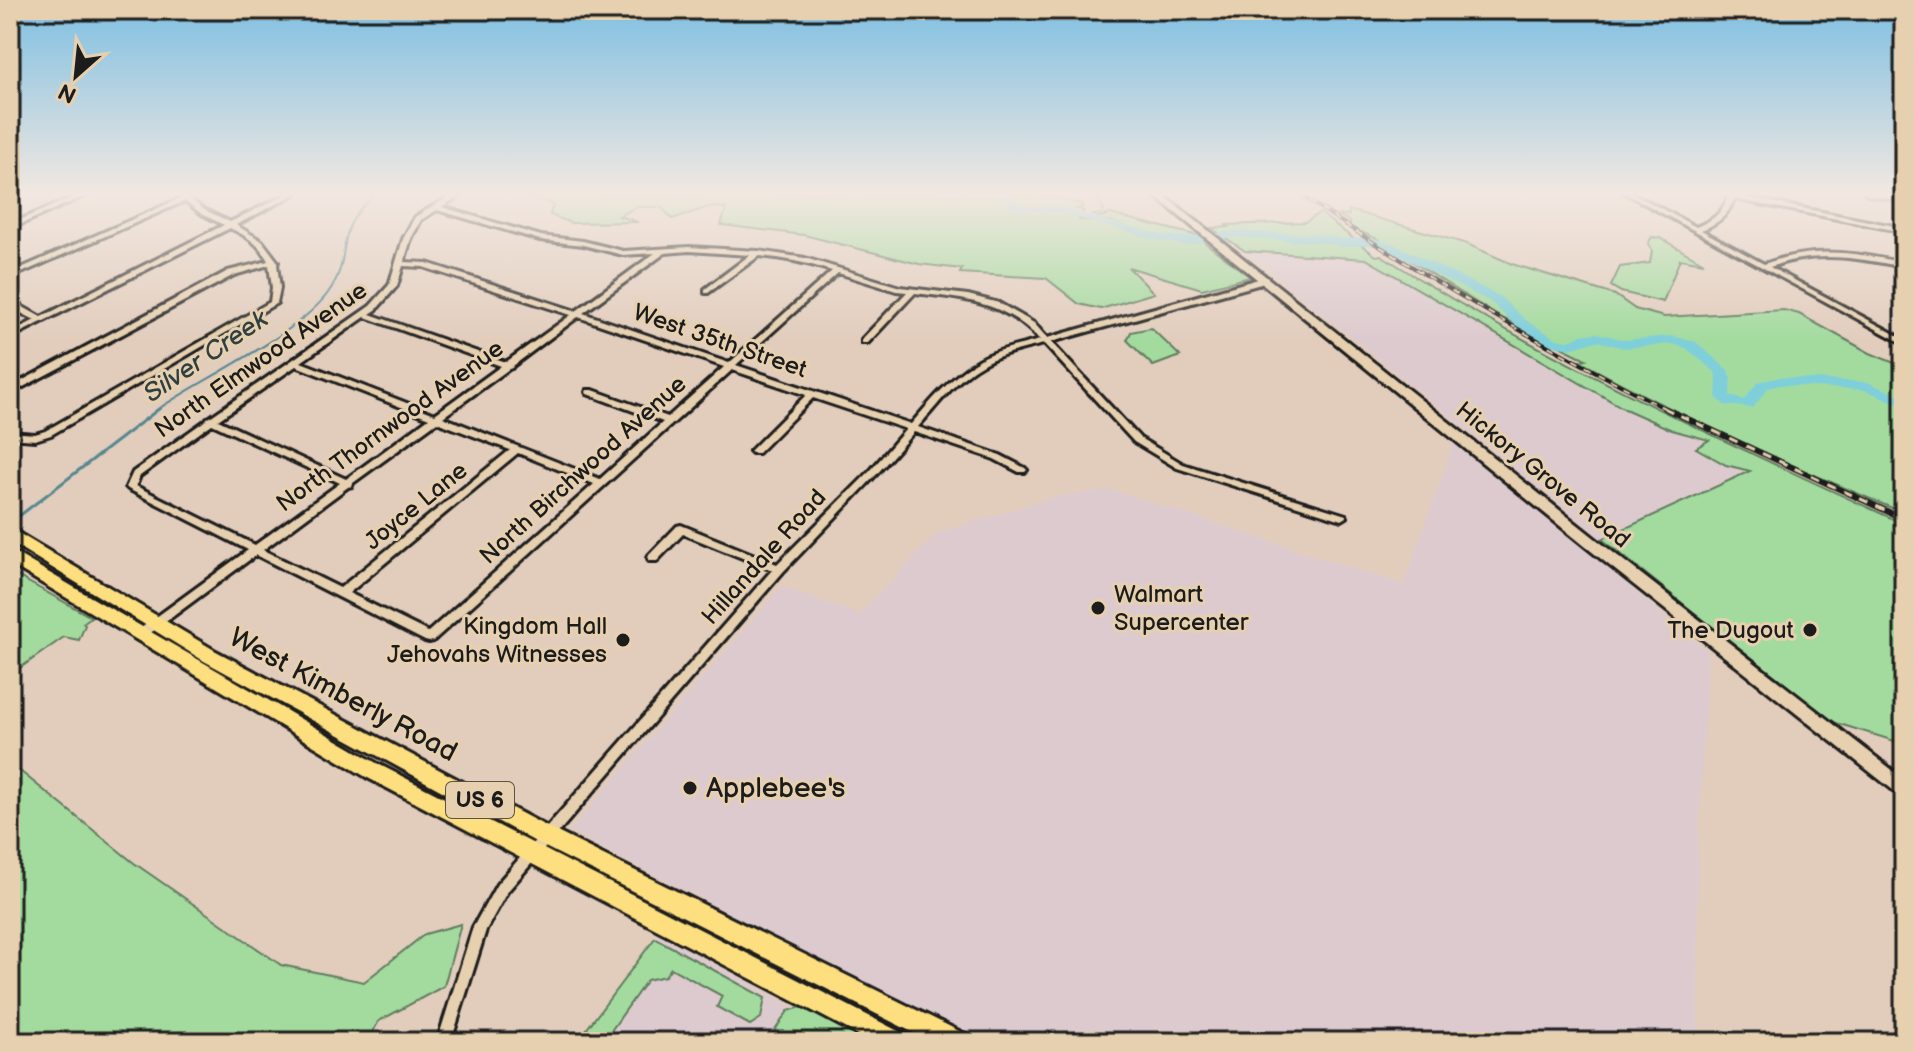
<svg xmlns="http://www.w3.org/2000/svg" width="1914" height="1052" font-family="'Balsamiq Sans',sans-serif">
<rect width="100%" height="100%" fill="#e2cdbd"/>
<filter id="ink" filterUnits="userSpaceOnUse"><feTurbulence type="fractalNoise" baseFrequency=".0125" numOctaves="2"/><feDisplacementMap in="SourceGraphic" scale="16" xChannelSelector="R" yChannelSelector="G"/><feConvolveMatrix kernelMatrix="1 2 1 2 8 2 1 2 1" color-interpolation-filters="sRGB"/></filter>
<g filter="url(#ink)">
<!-- built -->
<g fill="#ddcace">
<polygon points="1245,251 1381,260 1494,333 1759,468 1602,539"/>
<polygon points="1454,441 1708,651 1698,854 1698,1042 978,1042 569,831 782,586 858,615 938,533 1057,496 1113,490 1404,585"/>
<polygon points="658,933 856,1042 577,1042"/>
</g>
<!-- green -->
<g fill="#a3db9f" stroke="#607c5e" stroke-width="2">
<polygon points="531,193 1041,194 1082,204 1082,208 1078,209 1084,211 1079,219 1123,226 1110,221 1089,220 1110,214 1195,235 1250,277 1202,289 1128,267 1154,293 1101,309 1079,304 1046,278 960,273 962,269 919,264 804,235 721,225 726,208 709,207 672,219 661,207 636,207 619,216 638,222 571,223 550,215 553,205 535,197 526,199"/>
<path d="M1349 210 1467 244 1512 264 1615 295 1635 309 1664 317 1784 310 1799 314 1870 353 1904 367V513C1794 467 1684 419 1579 361L1586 359 1496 315 1377 239 1350 227V222L1339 215H1349Z"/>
<path d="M1320 213 1376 256 1381 255C1547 362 1725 442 1904 524V744L1830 721 1602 539 1750 471 1726 465 1696 448 1709 440 1672 430 1625 409 1366 259 1245 251 1211 228 1230 227 1225 225 1305 222Z"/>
<polygon points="1652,237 1660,238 1704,263 1680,259 1663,302 1621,292 1611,286 1620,267 1650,263 1652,251 1648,243"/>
<polygon points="1151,328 1180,356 1153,366 1127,340 1131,332"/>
<polygon points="10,572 91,617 83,623 85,625 79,640 64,637 10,675"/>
<polygon points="10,763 134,863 281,965 364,982 425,934 461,924 444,986 379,1021 367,1042 10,1042"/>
<polygon points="655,938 765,998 761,1018 750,1025 717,1007 722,996 671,968 665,976 647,980 603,1042 577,1042"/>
<polygon points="802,1007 807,1009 868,1042 767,1042 788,1011"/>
</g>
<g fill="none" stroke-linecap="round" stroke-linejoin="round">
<!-- stream-far1 -->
<g stroke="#57878e" stroke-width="2">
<polyline points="1084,217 1101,214 1104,210 1098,200 1109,193"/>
<path d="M157 410C202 379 302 333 330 290 355 252 330 231 377 193"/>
</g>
<!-- stream -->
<polyline stroke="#57878e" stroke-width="3" points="10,523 160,408"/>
<!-- river -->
<polygon fill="#7fcfda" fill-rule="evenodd" points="916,193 1007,193 1026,206 1059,207 1161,235 1185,237 1234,231 1324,235 1341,239 1369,237 1394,244 1499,296 1527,321 1557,339 1568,341 1580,335 1597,333 1624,340 1672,336 1696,342 1728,370 1731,378 1730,396 1744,400 1758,382 1780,377 1867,382 1904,397 1904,406 1865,390 1780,385 1768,388 1753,408 1724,405 1716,397 1717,378 1715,372 1686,348 1672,344 1624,348 1597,341 1570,349 1548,345 1517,327 1491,302 1386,249 1369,245 1341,247 1324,243 1234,237 1185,245 1160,241 1059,213 1021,211 1012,208 1001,198 921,196"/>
<defs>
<g id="minor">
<polygon points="83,193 91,193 10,229 10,224"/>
<path d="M176 193H183L203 209 230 222 289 193H296L295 194 236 225 262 241 278 262 277 264 280 288 277 303 51 435 35 440 10 438V432L35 434 45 431 270 302 272 288 269 265 234 275 10 394V387L228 271 268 261C260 244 247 236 230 228L10 338V333L35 320 17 311 10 303V296H13L23 307 41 317 224 225 202 214 185 201 10 278V273L181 198Z"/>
<path d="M456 193H463L442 207 541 236 583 241 623 251 689 247 758 251 805 258 900 287 968 295 999 303 1034 323 1047 338 1262 278H1268V282L1051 342 1140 438 1183 464 1346 515 1347 517 1342 520 1177 468 1134 442 1044 344C1023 349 1001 354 983 364 956 379 938 405 918 427L1000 455 1025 468 1027 470 1025 472H1019L994 459 914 432 876 475 783 572 507 892 486 930 451 1042H437L473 927 497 884 772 570 683 534 657 561H649L648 558 649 555 677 526 681 525 777 564 870 471 906 429 813 398 758 453H752L750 451 806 395 732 370 433 641 429 642 425 641 256 555 145 637 141 638 137 637 135 634 137 631 248 550 128 489 126 487 133 472 206 420 207 418 210 417 370 306 389 285 403 239 415 217 433 206ZM437 210 540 240 583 245 623 255 655 253 576 311 427 263 404 262 411 239 421 220ZM689 251 750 255 705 289V293H708L759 256C784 258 807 263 832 271L729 363 583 313 665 253ZM403 266 423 267 571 315 506 362 370 314 376 310 397 286ZM838 273 896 291 907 292 862 339V343H868L915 293C964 299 1005 301 1040 340 1018 346 993 350 974 363 949 379 930 402 911 424L736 365ZM365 317 501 366 435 414 301 362ZM578 317 724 367 668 417 593 390H587L586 392 587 394 663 422 600 479 443 417 509 369 512 368 513 366ZM296 366 429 418 346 479 218 420ZM437 422 510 450 340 588 263 550 348 487 352 486 353 483ZM212 424 340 483 255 545 136 486 140 476ZM518 453 594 484 428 632 349 593Z"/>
<path d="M1625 193H1632L1696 227C1714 220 1724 212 1729 193H1735V195L1904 228V232L1734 199C1728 216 1717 224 1701 230L1764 264C1813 246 1854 252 1904 263V267C1858 258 1815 250 1770 267L1904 339V344Z"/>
<polygon points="1865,193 1877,193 1904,197 1904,201 1868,195"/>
</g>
<polygon id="secondary" points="1151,193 1161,193 1596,539 1904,779 1904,797 1898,794 1586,547"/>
<g id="primary">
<polygon points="10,528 216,651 555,831 965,1034 969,1042 932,1042 541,845 204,661 10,542"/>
<polygon points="10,550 380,765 904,1034 908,1042 872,1042 366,777 10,564"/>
</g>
</defs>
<!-- minor casing -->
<use href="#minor" stroke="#1c1c1c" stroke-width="6"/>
<!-- secondary casing -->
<use href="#secondary" stroke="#1c1c1c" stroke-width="6"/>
<!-- primary casing -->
<use href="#primary" stroke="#1c1c1c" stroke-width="6"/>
<!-- minor -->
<use href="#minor" fill="#e6d0af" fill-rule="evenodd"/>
<!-- secondary -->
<use href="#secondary" fill="#e6d0af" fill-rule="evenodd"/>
<!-- primary -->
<use href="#primary" fill="#fedf80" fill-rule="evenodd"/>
<defs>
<path id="rail-far1" d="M1298 193C1417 274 1540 344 1668 410"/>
<polyline id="rail" points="1664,408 1904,519"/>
</defs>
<!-- rail-far1 casing -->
<use href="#rail-far1" stroke="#1c1c1c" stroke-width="4"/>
<!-- rail casing -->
<use href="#rail" stroke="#1c1c1c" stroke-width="6"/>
<!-- rail-far1 -->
<use href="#rail-far1" stroke="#e6d0af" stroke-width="2" stroke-dasharray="7" stroke-linecap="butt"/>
<!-- rail -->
<use href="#rail" stroke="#e6d0af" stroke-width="3" stroke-dasharray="9" stroke-linecap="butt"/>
</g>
</g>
<!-- sky -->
<linearGradient id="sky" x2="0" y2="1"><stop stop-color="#7ebfe2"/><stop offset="0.57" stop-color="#f2e8e1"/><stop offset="1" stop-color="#f2e8e1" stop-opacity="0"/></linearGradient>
<rect width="1914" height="340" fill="url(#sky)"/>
<!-- markers -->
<g fill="#1c1c1c" stroke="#e6d0af" stroke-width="3">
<circle cx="1098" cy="608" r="8"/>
<circle cx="1810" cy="630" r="8"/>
<circle cx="623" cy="640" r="8"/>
<circle cx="690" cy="788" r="8"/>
</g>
<g text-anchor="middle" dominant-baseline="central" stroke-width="6" stroke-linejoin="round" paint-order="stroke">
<!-- shield labels -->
<rect fill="#e6d0af" stroke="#595248" stroke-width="2" x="446" y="782" width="68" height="36" rx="6"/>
<g font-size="22" font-weight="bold" fill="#1c1c1c">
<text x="480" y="800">US 6</text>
</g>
<!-- street labels -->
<g font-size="24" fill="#1c1c1c" stroke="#e6d0af">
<text transform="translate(720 341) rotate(19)">West 35th Street</text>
<text transform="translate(261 360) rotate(-35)">North Elmwood Avenue</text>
<text transform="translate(390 426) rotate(-36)">North Thornwood Avenue</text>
<text transform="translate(583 470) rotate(-42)">North Birchwood Avenue</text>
<text transform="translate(1543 475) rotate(39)">Hickory Grove Road</text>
<text transform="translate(416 506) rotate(-39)">Joyce Lane</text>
<text transform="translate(764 557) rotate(-48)">Hillandale Road</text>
</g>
<!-- poi labels -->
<g font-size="24" fill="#1c1c1c" stroke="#e6d0af" text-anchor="end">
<text x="1114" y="594" text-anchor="start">Walmart<tspan x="1114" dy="28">Supercenter</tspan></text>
<text x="607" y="626">Kingdom Hall<tspan x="607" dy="28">Jehovahs Witnesses</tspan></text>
<text x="1794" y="630">The Dugout</text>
</g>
<!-- water labels -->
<g font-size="26" font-style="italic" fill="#304042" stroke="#e6d0af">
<text transform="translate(206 357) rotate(-34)">Silver Creek</text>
</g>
<!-- near-street labels -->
<g font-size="28" fill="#1c1c1c" stroke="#e6d0af">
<text transform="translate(343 695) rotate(28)">West Kimberly Road</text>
</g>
<!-- near-poi labels -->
<g font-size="28" fill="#1c1c1c" stroke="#e6d0af" text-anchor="start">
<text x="706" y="788">Applebee's</text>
</g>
</g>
<!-- margin -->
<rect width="1914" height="1052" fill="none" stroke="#e6d0af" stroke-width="40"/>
<rect x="20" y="20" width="1874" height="1012" fill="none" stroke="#1c1c1c" stroke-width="3" filter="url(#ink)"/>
<!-- north arrow -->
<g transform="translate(76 76) rotate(207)" stroke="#e6d0af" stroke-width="6" paint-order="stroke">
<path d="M0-6L14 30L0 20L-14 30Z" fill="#1c1c1c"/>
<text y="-12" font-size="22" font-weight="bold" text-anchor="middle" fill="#1c1c1c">N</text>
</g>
</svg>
